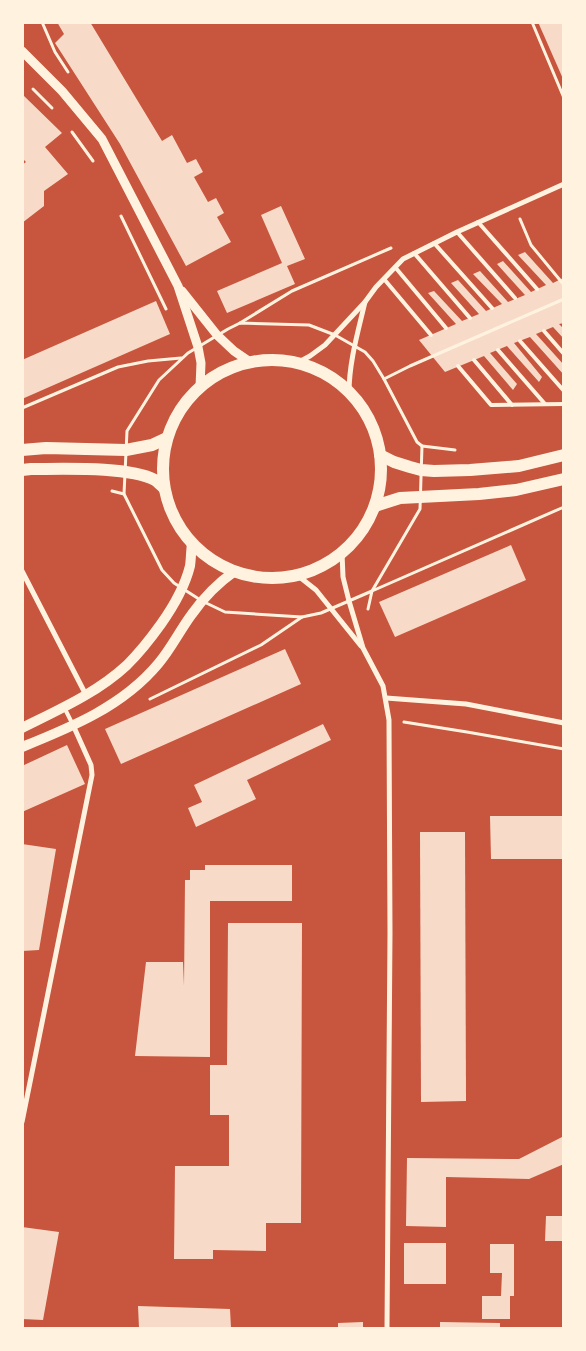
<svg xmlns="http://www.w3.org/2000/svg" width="586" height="1351" font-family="'Source Sans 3',sans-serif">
<rect width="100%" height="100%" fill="#c8553d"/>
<!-- building -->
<g fill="#f7dbc8">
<polygon points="57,22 90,22 162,141 172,135 187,163 196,159 203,172 194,177 208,202 216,198 224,213 217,217 231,242 186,266 120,144 55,43 64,34"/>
<polygon points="538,22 564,22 564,81 560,72"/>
<polygon points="22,94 62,133 45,147 68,174 44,191 44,206 22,223 22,165 26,162 22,158"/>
<polygon points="281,206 305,259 287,266 295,284 227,313 217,291 282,263 261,215"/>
<polygon points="525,252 553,283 563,278 564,279 564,323 559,324 564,329 564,339 553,327 536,334 564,365 564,375 530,337 514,343 542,377 539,382 507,346 490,353 517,384 513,390 484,356 445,372 419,340 456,324 428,293 434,291 462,321 479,314 451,283 458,280 486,311 502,304 473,274 480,271 508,302 525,295 497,264 503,261 531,292 546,285 518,255"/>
<polygon points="156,301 170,334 22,399 22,360"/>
<polygon points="511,545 526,580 395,637 379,602"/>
<polygon points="285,649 301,684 121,764 105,729"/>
<polygon points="323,724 331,740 247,780 256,799 196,827 188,808 202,802 194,785"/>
<polygon points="67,745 85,784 22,812 22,766"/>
<polygon points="490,816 564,816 564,859 491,859"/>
<polygon points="420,832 465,832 466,1101 421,1102"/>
<polygon points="22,844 56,849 39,950 22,951"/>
<polygon points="205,865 292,865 292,901 210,901 210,1057 135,1056 146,962 183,962 184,986 185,880 190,880 190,870 205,870"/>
<polygon points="228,923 302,923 301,1223 266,1223 266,1251 213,1250 213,1259 174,1259 175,1166 229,1166 229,1115 210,1115 210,1065 227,1065"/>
<polygon points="564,1136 564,1164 529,1179 446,1177 446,1227 406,1226 407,1158 519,1159"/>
<polygon points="546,1216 564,1216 564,1241 545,1241"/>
<polygon points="22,1227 59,1232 43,1320 22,1319"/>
<rect x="404" y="1243" width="42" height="41"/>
<polygon points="490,1244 514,1244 514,1296 510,1296 510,1319 482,1319 482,1296 501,1296 502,1273 490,1273"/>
<polygon points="138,1306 230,1309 231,1328 174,1327 174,1328 139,1328"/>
<polygon points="363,1322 363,1328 338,1328 338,1323"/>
<polygon points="440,1322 500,1323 500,1328 440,1328"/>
</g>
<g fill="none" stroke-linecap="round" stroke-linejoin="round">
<!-- path -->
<g stroke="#fff3e0" stroke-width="3">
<polyline points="42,22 55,52 68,72"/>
<polyline points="532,22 564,98"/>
<polyline points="33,89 52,108"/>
<polyline points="72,132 93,161"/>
<polyline points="121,216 166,309"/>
<polyline points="520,219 531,245 564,285"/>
<polygon points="240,323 309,325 335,335 365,352 373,361 384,379 417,442 422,446 420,509 372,591 321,613 302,617 225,612 202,601 174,583 162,570 124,494 127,431 159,380 188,353 228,329"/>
<polyline points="240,323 292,291 391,248"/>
<polyline points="384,379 410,366 564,299"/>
<polyline points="22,408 118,367 148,361 181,358"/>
<polyline points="422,446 455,450"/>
<polyline points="112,491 124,494"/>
<polyline points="368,609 372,591 564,507"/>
<polyline points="150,699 261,645 302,617"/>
<polyline points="404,722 467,732 564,749"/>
</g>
<!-- service -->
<g stroke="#fff3e0" stroke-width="4">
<polyline points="478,222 537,289"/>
<polyline points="457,232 515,298"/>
<polyline points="434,243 492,308"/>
<polyline points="414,253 470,318"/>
<polyline points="395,267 446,328"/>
<polyline points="384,279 431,335"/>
<polyline points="544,331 564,354"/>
<polyline points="520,341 564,391"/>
<polyline points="498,350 545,404"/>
<polyline points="474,360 512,405"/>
<polyline points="458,366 491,405 564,404"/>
<polyline points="65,709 73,725"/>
</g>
<!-- minor -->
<g stroke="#fff3e0" stroke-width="5">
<polyline points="297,363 310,356 325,345 365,302 376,287 403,259 457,232 564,184"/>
<path d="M349 393C349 362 358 332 365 302"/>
<polyline points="342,553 343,577 349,601 363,648 383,686 389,720 390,933 387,1328"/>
<polyline points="22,571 86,695"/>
<polyline points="297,575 316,590 361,646"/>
<polyline points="386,698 466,704 564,723"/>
<polyline points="22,1122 92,775 91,765 73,725"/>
</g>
<!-- tertiary -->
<g stroke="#fff3e0" stroke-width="9">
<polyline points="22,51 62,91 102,139 178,286 198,347 201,363 200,387"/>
<polyline points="182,291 217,335 234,351 250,362"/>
</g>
<!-- secondary -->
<g stroke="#fff3e0" stroke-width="10">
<path d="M22 728C58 710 97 693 127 665 140 652 151 638 161 624 173 607 185 586 190 566 191 559 191 551 192 543"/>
<path d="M22 747C72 727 123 706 158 664 171 649 180 630 192 614 204 597 218 583 235 571"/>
</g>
<!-- primary -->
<g stroke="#fff3e0" stroke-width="12">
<circle cx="272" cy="469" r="109"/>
<polyline points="22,450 46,448 126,450 152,445 167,438"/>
<polyline points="380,455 394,462 410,467 421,470 434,471 470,470 519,466 564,455"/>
<path d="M22 470 31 469C61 469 129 466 155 480 158 482 161 485 164 488"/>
<polyline points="375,506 400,498 479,494 516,490 564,479"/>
</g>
</g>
<!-- border -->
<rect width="586" height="1351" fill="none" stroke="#fff3e0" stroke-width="48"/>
</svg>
